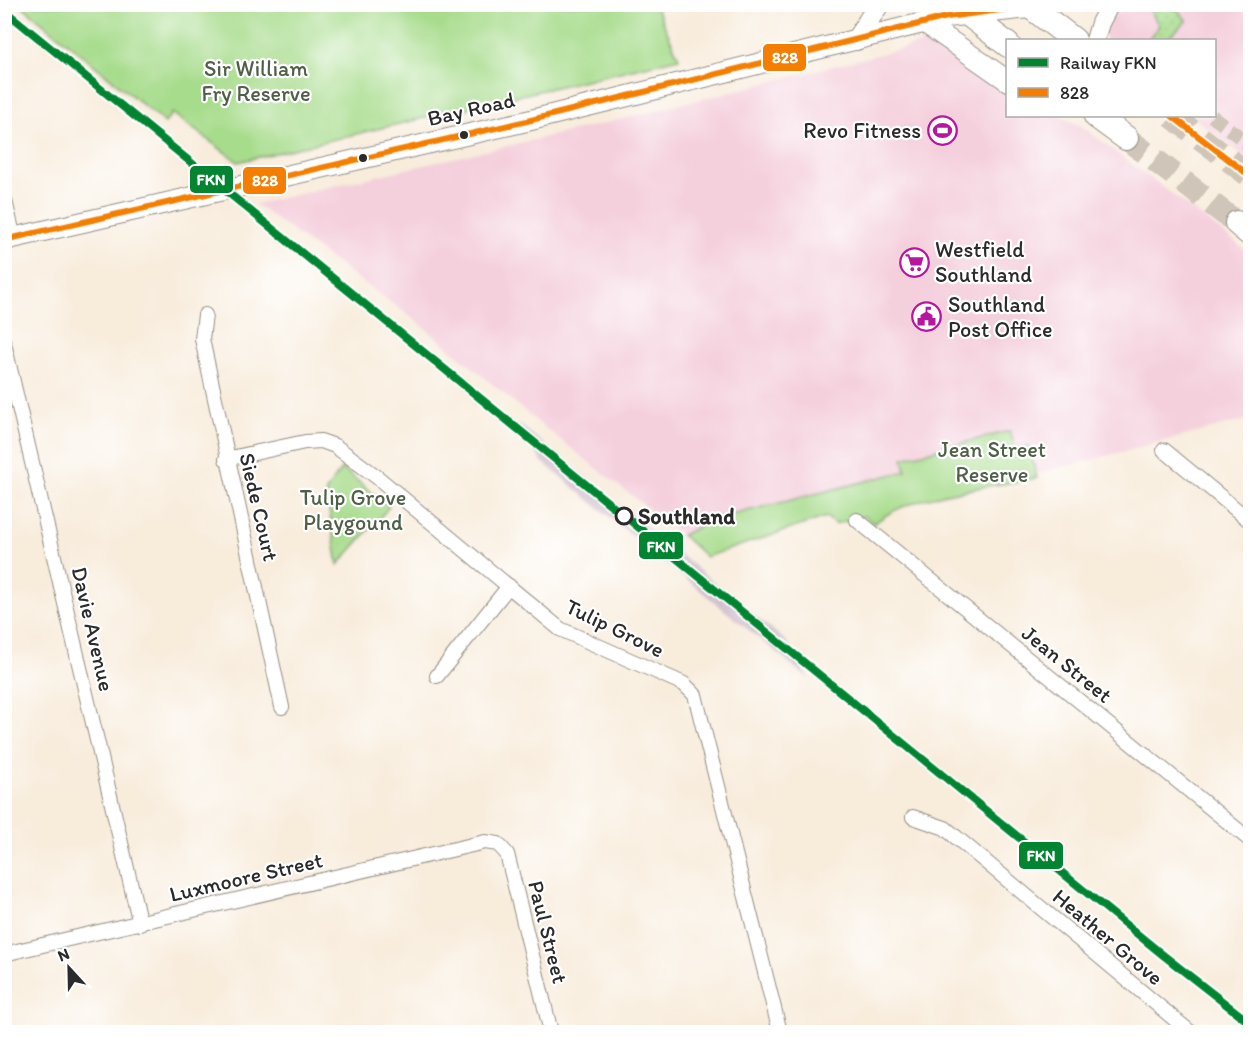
<svg xmlns="http://www.w3.org/2000/svg" width="1255" height="1037" font-family="Itim,sans-serif">
<defs>
<pattern id="grass-dots" width="8" height="8" patternUnits="userSpaceOnUse" patternTransform="scale(1.5)"><rect width="8" height="8" fill="#a7dc8c"/><path d="M2 2h.1M6 6h.1" fill="none" stroke="#90bd79" stroke-width="1.8" stroke-linecap="round"/></pattern>
</defs>
<rect width="100%" height="100%" fill="#fff"/>
<filter id="ink" filterUnits="userSpaceOnUse"><feTurbulence type="fractalNoise" baseFrequency=".0167" numOctaves="2"/><feDisplacementMap in="SourceGraphic" scale="12" xChannelSelector="R" yChannelSelector="G"/><feConvolveMatrix kernelMatrix="1 2 1 2 8 2 1 2 1" color-interpolation-filters="sRGB"/></filter>
<filter id="wash" filterUnits="userSpaceOnUse"><feTurbulence type="fractalNoise" baseFrequency=".008" numOctaves="4" result="noise"/><feDisplacementMap in="SourceGraphic" scale="24" xChannelSelector="R" yChannelSelector="G"/><feGaussianBlur stdDeviation="1.35" result="paint"/><feColorMatrix in="noise" values="0 0 0 0 0 0 0 0 0 0 0 0 0 0 0 0 0 1.4 0 .05"/><feComposite in="paint" operator="in"/></filter>
<g filter="url(#wash)">
<rect width="100%" height="100%" fill="#f8ecdb"/>
<!-- built -->
<g fill="#f4cfdc">
<polygon points="1143,5 1250,5 1250,162 1192,116 1214,116 1214,40 1106,40 1103,32 1113,15"/>
<polygon points="940,39 1007,88 1008,116 1057,116 1080,125 1250,253 1250,419 1036,474 1029,447 1016,450 1010,432 903,458 906,471 712,520 682,535 539,423 419,323 255,204 598,125"/>
</g>
<!-- railway -->
<polygon fill="#d0bdcc" points="517,422 786,641 809,679 541,461"/>
<!-- grass -->
<polygon fill="url(#grass-dots)" stroke="#69845c" stroke-width="1.5" points="1171,7 1179,11 1187,21 1165,40 1148,40 1159,26 1150,10"/>
<!-- park -->
<g fill="#a7dc8c" stroke="#69845c" stroke-width="1.5">
<polygon points="21,5 655,5 679,58 238,162 172,113 165,123"/>
<path d="M1010 431 1016 449 1029 446 1037 478C990 487 909 493 874 524L864 516 835 524 826 517 706 557 682 535 712 520 906 471 903 458Z"/>
<polygon points="342,468 389,507 338,565 326,491"/>
</g>
</g>
<g filter="url(#ink)">
<g fill="none" stroke-linecap="round" stroke-linejoin="round">
<!-- minor-tunnel -->
<polyline stroke="#cfc5b8" stroke-width="14" stroke-dasharray="14 7" stroke-linecap="butt" points="1212,116 1250,145"/>
<!-- trunk-tunnel -->
<g stroke="#cfc5b8" stroke-width="24" stroke-dasharray="24 12" stroke-linecap="butt">
<polyline points="1172,116 1250,176"/>
<polyline points="1126,138 1237,223"/>
</g>
<defs>
<g id="minor">
<polyline points="4,197 14,238"/>
<polyline points="205,315 202,339 282,707"/>
<polyline points="4,343 140,924"/>
<polyline points="1164,450 1250,521"/>
<polyline points="226,459 305,442 321,441 335,446 377,477 560,629 684,684 695,695 780,1032"/>
<polyline points="857,520 1250,840"/>
<polyline points="437,676 509,586"/>
<polyline points="913,817 945,828 1190,1032"/>
<polyline points="4,954 485,842 498,844 507,854 551,1032"/>
</g>
<polyline id="tertiary" points="1095,40 1100,23 1110,4"/>
<g id="secondary">
<polyline points="925,23 1008,81"/>
<polyline points="856,40 879,4"/>
<polyline points="4,240 527,121 947,17 1030,8"/>
</g>
<g id="trunk">
<polyline points="955,4 1008,45"/>
<polyline points="1027,4 1074,40"/>
<polyline points="1096,116 1126,138"/>
<polyline points="1237,223 1250,234"/>
</g>
</defs>
<!-- minor casing -->
<use href="#minor" stroke="#928c83" stroke-width="16"/>
<!-- tertiary casing -->
<use href="#tertiary" stroke="#928c83" stroke-width="20"/>
<!-- secondary casing -->
<use href="#secondary" stroke="#928c83" stroke-width="22"/>
<!-- trunk casing -->
<use href="#trunk" stroke="#928c83" stroke-width="26"/>
<!-- minor -->
<use href="#minor" stroke="#fff" stroke-width="14"/>
<!-- tertiary -->
<use href="#tertiary" stroke="#fff" stroke-width="18"/>
<!-- secondary -->
<use href="#secondary" stroke="#fff" stroke-width="20"/>
<!-- trunk -->
<use href="#trunk" stroke="#fff" stroke-width="24"/>
<defs>
<g id="bus-1">
<polyline points="1172,116 1250,176"/>
<polyline points="4,240 527,121 947,17 1046,4"/>
</g>
</defs>
<!-- bus-1 casing -->
<use href="#bus-1" stroke="#fff" stroke-width="10"/>
<!-- bus-1 -->
<use href="#bus-1" stroke="#f47e02" stroke-width="6"/>
<defs>
<polyline id="rail-1" points="4,10 1163,955 1250,1023"/>
</defs>
<!-- rail-1 casing -->
<use href="#rail-1" stroke="#fff" stroke-width="12"/>
<!-- rail-1 -->
<use href="#rail-1" stroke="#028430" stroke-width="8"/>
</g>
</g>
<!-- icons -->
<defs>
<symbol id="stadium-ring" viewBox="-11 -11 22 22"><circle r="9.5" fill="#fff" stroke="#b5179e" stroke-width="1.5"/><path d="M0-5a6.5 5 0 1 0 0 10a6.5 5 0 1 0 0-10ZM-3.5-1.8h7v3.6h-7Z" fill="#b5179e"/></symbol>
<symbol id="supermarket-ring" viewBox="-11 -11 22 22"><circle r="9.5" fill="#fff" stroke="#b5179e" stroke-width="1.5"/><path d="M-6-5.5h2.5l.6 2H6L4.5 2H-2.5L-4.4-4H-6ZM-1.5 3.2a1.3 1.3 0 1 0 .1 0ZM3 3.2a1.3 1.3 0 1 0 .1 0Z" fill="#b5179e"/></symbol>
<symbol id="civic-ring" viewBox="-11 -11 22 22"><circle r="9.5" fill="#fff" stroke="#b5179e" stroke-width="1.5"/><path d="M-.6-6.5H3V-4.5H.6V-3L4-1V1h2V6H-6V1h2V-1L-.6-3ZM-1.2 2.5V6h2.4V2.5Z" fill="#b5179e"/></symbol>
</defs>
<g fill-rule="evenodd">
<use href="#stadium-ring" x="926" y="114" width="33" height="33"/>
<use href="#supermarket-ring" x="898" y="246" width="33" height="33"/>
<use href="#civic-ring" x="910" y="300" width="33" height="33"/>
</g>
<!-- markers -->
<g fill="#2b2b2b" stroke="#fff" stroke-width="2">
<circle cx="464" cy="135" r="5"/>
<circle cx="363" cy="158" r="5"/>
</g>
<circle fill="#fff" stroke="#2b2b2b" stroke-width="3" cx="624" cy="516" r="8"/>
<g text-anchor="middle" dominant-baseline="central" stroke-width="4.5" stroke-linejoin="round" paint-order="stroke">
<!-- park labels -->
<g font-size="22" fill="#506048" stroke="#fff">
<text x="256" y="68">Sir William<tspan x="256" dy="25">Fry Reserve</tspan></text>
<text x="992" y="449">Jean Street<tspan x="992" dy="25">Reserve</tspan></text>
<text x="353" y="497">Tulip Grove<tspan x="353" dy="25">Playgound</tspan></text>
</g>
<!-- street labels -->
<g font-size="22" fill="#2b2b2b" stroke="#fff">
<text transform="translate(471 109) rotate(-13)">Bay Road</text>
<text transform="translate(259 507) rotate(77)">Siede Court</text>
<text transform="translate(615 628) rotate(26)">Tulip Grove</text>
<text transform="translate(93 629) rotate(77)">Davie Avenue</text>
<text transform="translate(1067 664) rotate(39)">Jean Street</text>
<text transform="translate(246 877) rotate(-13)">Luxmoore Street</text>
<text transform="translate(548 932) rotate(76)">Paul Street</text>
<text transform="translate(1108 937) rotate(40)">Heather Grove</text>
</g>
<!-- poi labels -->
<g font-size="22" fill="#2b2b2b" stroke="#fff" text-anchor="start">
<text x="921" y="130" text-anchor="end">Revo Fitness</text>
<text x="935" y="249">Westfield<tspan x="935" dy="25">Southland</tspan></text>
<text x="948" y="304">Southland<tspan x="948" dy="25">Post Office</tspan></text>
</g>
<!-- stop labels -->
<g font-size="22" font-weight="bold" fill="#2b2b2b" stroke="#fff" text-anchor="start">
<text x="638" y="516">Southland</text>
</g>
</g>
<g stroke="#fff" stroke-width="2">
<rect x="762" y="43" width="45" height="29" rx="6" fill="#f47e02"/>
<rect x="189" y="165" width="45" height="29" rx="6" fill="#028430"/>
<rect x="242" y="166" width="45" height="29" rx="6" fill="#f47e02"/>
<rect x="638" y="531" width="46" height="29" rx="6" fill="#028430"/>
<rect x="1018" y="841" width="46" height="29" rx="6" fill="#028430"/>
</g>
<g font-size="16" text-anchor="middle" font-weight="bold" fill="#fff">
<text x="785" y="63">828</text>
<text x="211" y="185">FKN</text>
<text x="265" y="186">828</text>
<text x="661" y="552">FKN</text>
<text x="1041" y="861">FKN</text>
</g>
<!-- margin -->
<rect width="1255" height="1037" fill="none" stroke="#fff" stroke-width="24"/>
<!-- legend -->
<rect x="1006" y="39" width="210" height="78" fill="#ffffff" stroke="#aaaaaa" stroke-width="1.5"/>
<rect x="1018" y="58" width="30" height="9" fill="#028430" stroke="#aaaaaa" stroke-width="1.5"/>
<text x="1060" y="69" font-size="18" fill="#2b2b2b">Railway FKN</text>
<rect x="1018" y="88" width="30" height="9" fill="#f47e02" stroke="#aaaaaa" stroke-width="1.5"/>
<text x="1060" y="99" font-size="18" fill="#2b2b2b">828</text>
<!-- north arrow -->
<g transform="translate(69 968) rotate(338)" stroke="#ffffff" stroke-width="4.5" paint-order="stroke">
<path d="M0-4.5L10 22L0 15L-10 22Z" fill="#2b2b2b"/>
<text y="-9" font-size="16" font-weight="bold" text-anchor="middle" fill="#2b2b2b">N</text>
</g>
</svg>
